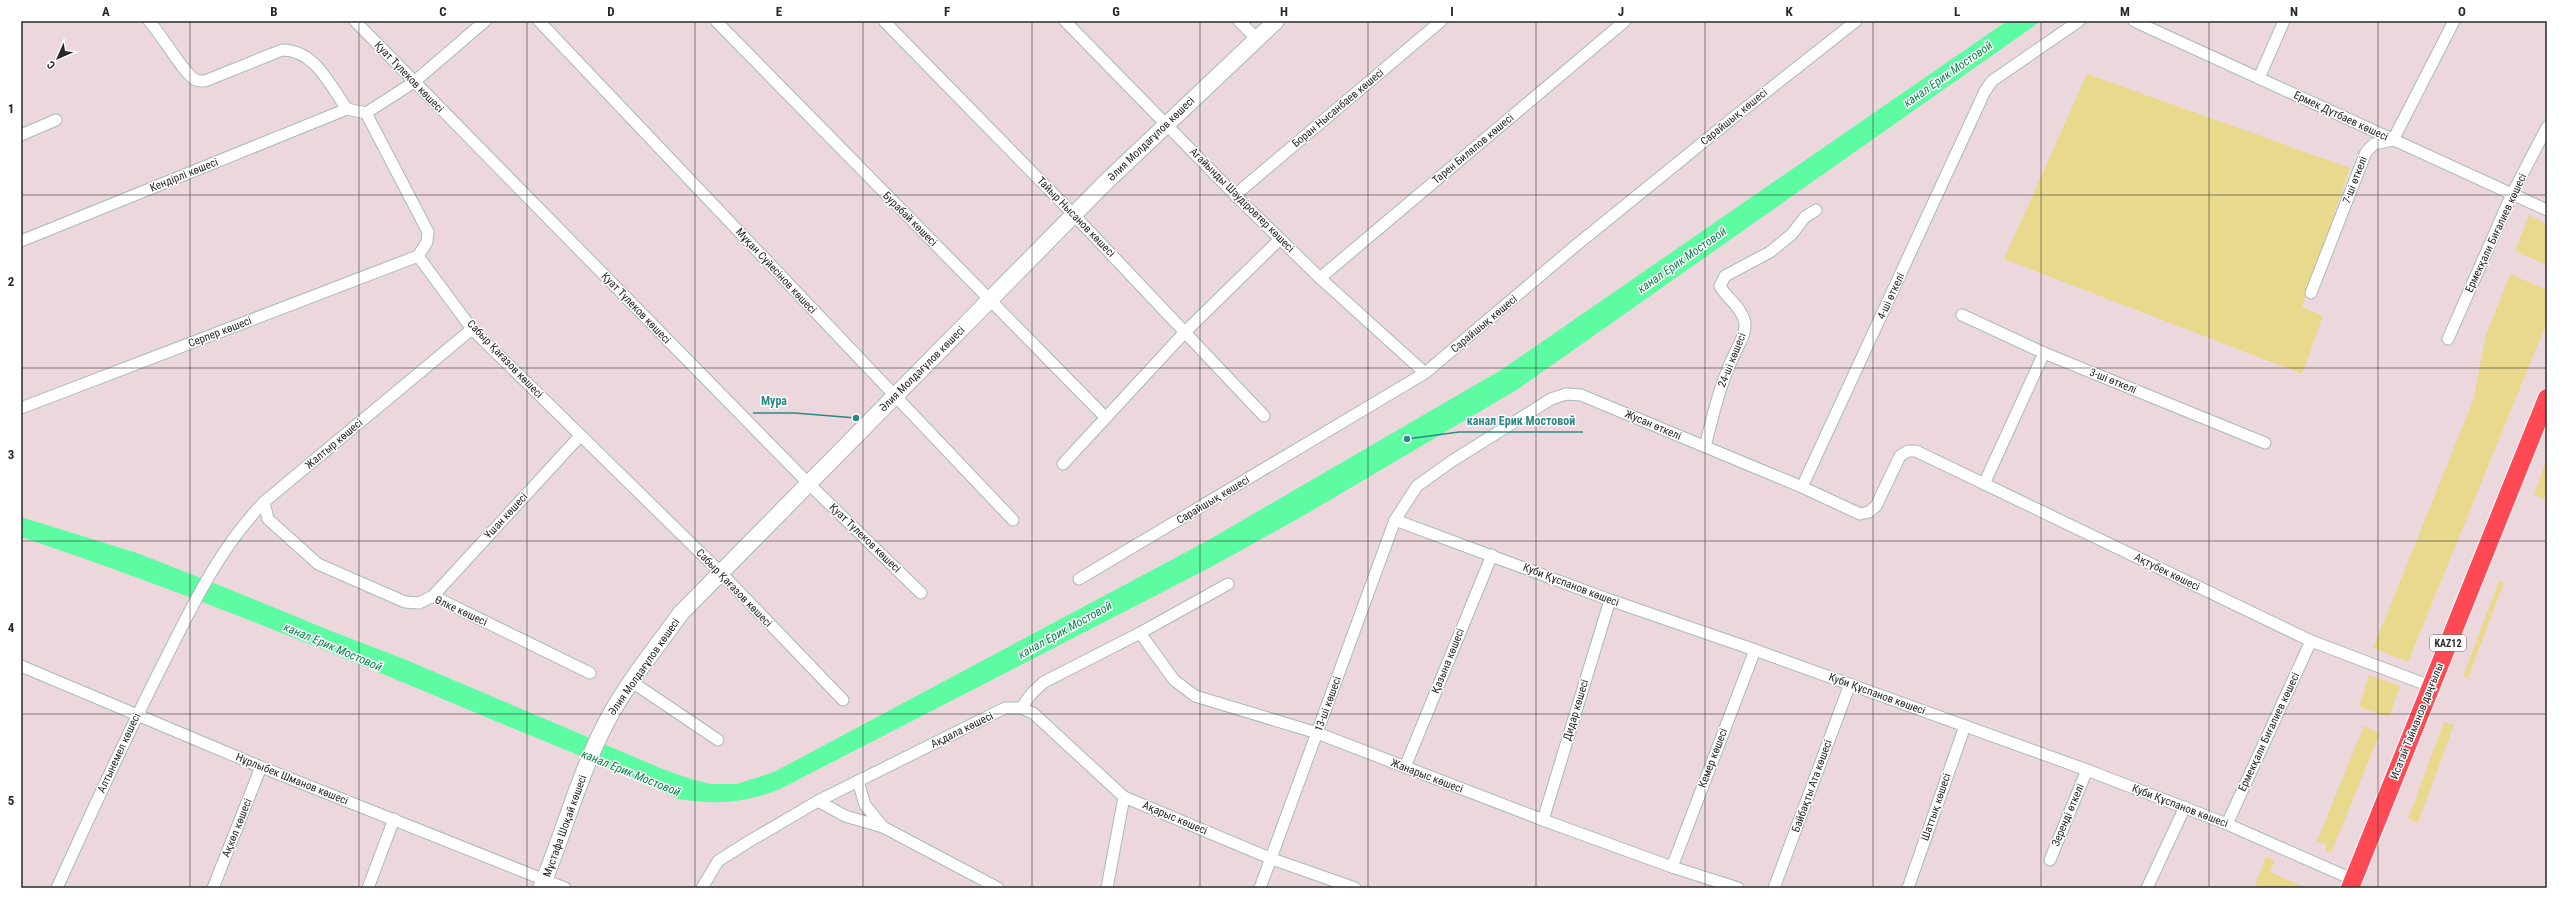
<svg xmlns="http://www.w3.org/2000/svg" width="2568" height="909" font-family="'Roboto Condensed',sans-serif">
<rect width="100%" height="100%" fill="#ecd7dd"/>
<!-- green -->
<g fill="#e9d98d">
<polygon points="2087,74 2350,168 2302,307 2323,316 2302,374 2004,259"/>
<polygon points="2529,215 2547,224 2547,265 2515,251"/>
<polygon points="2510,274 2547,290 2547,322 2408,662 2373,648 2473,401 2486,335"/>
<polygon points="2547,458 2547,491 2544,499 2534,495"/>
<polygon points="2499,581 2504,582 2468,678 2463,676"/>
<polygon points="2369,675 2400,686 2389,717 2359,707"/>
<polygon points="2444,722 2454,725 2418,823 2408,819"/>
<polygon points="2364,726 2380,733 2331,853 2325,851 2327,845 2317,841"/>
<polygon points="2266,856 2274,862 2270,872 2307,888 2254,888"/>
</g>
<!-- water -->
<path fill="#5dfba2" d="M2007 21H2041L1518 389 1308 513 1213 566 780 789C746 803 715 805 678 799 616 769 552 745 488 718 334 653 180 590 21 537V517L137 553 224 587 331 631 404 659 665 770 694 780 711 784H737L774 772 1205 542 1501 370Z"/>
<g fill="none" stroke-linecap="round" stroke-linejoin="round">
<defs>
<g id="street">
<path d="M149 21C160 32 185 76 196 80 198 81 202 81 205 81L282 50C315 50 329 84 347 109L366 113 428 232 427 242 418 256 472 329 721 573 843 700"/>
<polyline points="355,21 809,484 921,593"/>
<polyline points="539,21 1013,520"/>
<polyline points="716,21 1105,417"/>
<polyline points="884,21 1074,215 1264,416"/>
<polyline points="1065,21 1235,195 1320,278 1425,373"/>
<polyline points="1239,21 1256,38"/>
<polyline points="2134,21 2547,210"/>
<polyline points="2259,78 2284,21"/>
<polyline points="366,113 414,82 485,21"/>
<polyline points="21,135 56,120"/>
<polyline points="1235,195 1441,21"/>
<polyline points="21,241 347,109"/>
<polyline points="1320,278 1625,21"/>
<polyline points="2311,293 2366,152 2374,144 2393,140 2454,21"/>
<polyline points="1962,315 2044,353 2265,443"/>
<polyline points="2448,339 2512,194 2547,127"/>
<polyline points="21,408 418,256"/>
<path d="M1705 446C1714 412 1720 383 1736 351 1740 342 1746 333 1745 323 1742 307 1727 299 1720 286L1725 276 1770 252 1792 234 1805 217 1816 210"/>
<polyline points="1063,464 1185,332 1280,239"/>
<polyline points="1984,484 2044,353"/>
<polyline points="1802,487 1985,91 1992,81 2079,21"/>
<polyline points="264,502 268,519 318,564 405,602 419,603 433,596 590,673"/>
<polyline points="1395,520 1610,600 1755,650 2087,770 2227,824 2354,880"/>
<polyline points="1079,579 1425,373 1574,247 1733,118 1856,21"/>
<polyline points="433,596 580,436"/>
<polyline points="1140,633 1174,680 1195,696 1317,733 1543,820 1672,867 1738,888"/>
<polyline points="21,666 261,767 565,888"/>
<polyline points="632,682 718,740"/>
<polyline points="1021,708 1033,713 1124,797 1272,859 1355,888"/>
<polyline points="1405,767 1492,555"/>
<polyline points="858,781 865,805 883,827"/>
<polyline points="818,801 845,816 883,827 998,888"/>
<polyline points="1543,820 1610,600"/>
<polyline points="2227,824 2311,641"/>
<polyline points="2050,860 2087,770"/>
<polyline points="1672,867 1755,650"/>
<path d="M57 888C92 811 127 734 166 658 194 602 220 548 264 502L472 329"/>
<polyline points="213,888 261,767"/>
<polyline points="368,888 394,819"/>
<polyline points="702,888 718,861 748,842 818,801 1005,708 1021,708 1032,693 1044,682 1140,633 1228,584"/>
<polyline points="1107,888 1124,797"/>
<polyline points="1260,888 1395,520 1417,486 1452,461 1551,399 1566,394 1581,395 1802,487 1860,514 1869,512 1876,506 1900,456 1908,451 1916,451 2311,641 2430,686"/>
<polyline points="1774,888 1850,684"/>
<polyline points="1908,888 1965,726"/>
<polyline points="2147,888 2185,807"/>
</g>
<path id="secondary" d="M541 888C564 833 579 774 607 721 627 683 656 648 681 613L1107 181 1276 21"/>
<polyline id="primary" points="2350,888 2547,398"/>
</defs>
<!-- street casing -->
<use href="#street" stroke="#a8bab9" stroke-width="13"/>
<!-- secondary casing -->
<use href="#secondary" stroke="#a8bab9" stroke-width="18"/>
<!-- primary casing -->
<use href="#primary" stroke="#fff" stroke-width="20"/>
<!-- street -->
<use href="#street" stroke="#fff" stroke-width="11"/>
<!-- secondary -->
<use href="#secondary" stroke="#fff" stroke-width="16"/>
<!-- primary -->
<use href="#primary" stroke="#ff4955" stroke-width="18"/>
</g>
<!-- grid -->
<path fill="none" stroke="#282828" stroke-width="1" stroke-opacity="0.55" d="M190 21V888M359 21V888M527 21V888M695 21V888M863 21V888M1032 21V888M1200 21V888M1368 21V888M1536 21V888M1705 21V888M1873 21V888M2041 21V888M2209 21V888M2378 21V888M21 195H2547M21 368H2547M21 541H2547M21 714H2547"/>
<g text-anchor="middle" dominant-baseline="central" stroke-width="3" stroke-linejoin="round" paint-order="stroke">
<!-- shield labels -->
<rect fill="#fff" stroke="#686868" stroke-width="1" x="2430" y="635" width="36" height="16" rx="3"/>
<g font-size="10" font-weight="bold" fill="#282828">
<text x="2448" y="643">KAZ12</text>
</g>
<!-- street labels -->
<g font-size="11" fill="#282828" stroke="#fff">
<text transform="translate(409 77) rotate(46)">Қуат Түлеков көшесі</text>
<text transform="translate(1338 108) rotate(-40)">Боран Нысанбаев көшесі</text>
<text transform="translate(2341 116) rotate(25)">Ермек Дүтбаев көшесi</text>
<text transform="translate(1734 117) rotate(-39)">Сарайшық көшесі</text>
<text transform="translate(1151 139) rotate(-44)">Әлия Молдағұлов көшесі</text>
<text transform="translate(1473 149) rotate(-40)">Тарен Билялов көшесі</text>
<text transform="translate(184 175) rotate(-22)">Кендірлі көшесі</text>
<text transform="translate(2355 180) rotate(-69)">7-шi өткелi</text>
<text transform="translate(1242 200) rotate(45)">Агайынды Шәудіровтер көшесi</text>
<text transform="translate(1076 217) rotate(46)">Тайыр Нысанов көшесi</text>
<text transform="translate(910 219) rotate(45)">Бурабай көшесi</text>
<text transform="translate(2496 233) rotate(-65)">Ермекқали Биғалиев көшесі</text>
<text transform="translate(776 271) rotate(47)">Мұқан Сүйесінов көшесі</text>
<text transform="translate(1891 296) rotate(-65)">4-шi өткелi</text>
<text transform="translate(636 308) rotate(46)">Қуат Түлеков көшесі</text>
<text transform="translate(1484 324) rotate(-40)">Сарайшық көшесі</text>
<text transform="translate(220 332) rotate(-21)">Серпер көшесі</text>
<text transform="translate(505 359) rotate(46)">Сабыр Қағазов көшесі</text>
<text transform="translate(1732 360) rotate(-68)">24-ші көшесi</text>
<text transform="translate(922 369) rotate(-45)">Әлия Молдағұлов көшесі</text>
<text transform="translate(2113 381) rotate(22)">3-шi өткелi</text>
<text transform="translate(1653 425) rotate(23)">Жусан өткелі</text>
<text transform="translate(334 444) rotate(-40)">Жалтыр көшесі</text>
<text transform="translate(1213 500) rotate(-31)">Сарайшық көшесі</text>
<text transform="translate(506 516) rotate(-47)">Ұшан көшесі</text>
<text transform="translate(865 538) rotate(44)">Қуат Түлеков көшесі</text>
<text transform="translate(2167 572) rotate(26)">Ақтүбек көшесi</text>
<text transform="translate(1571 585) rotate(21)">Куби Құспанов көшесi</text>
<text transform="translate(734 588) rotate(46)">Сабыр Қағазов көшесі</text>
<text transform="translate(461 611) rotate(25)">Өлке көшесі</text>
<text transform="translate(1448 661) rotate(-68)">Қазына көшесі</text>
<text transform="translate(644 667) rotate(-55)">Әлия Молдағұлов көшесі</text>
<text transform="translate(1877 694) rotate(20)">Куби Құспанов көшесi</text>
<text transform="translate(1328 704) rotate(-70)">13-ші көшесi</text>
<text transform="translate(1576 710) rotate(-73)">Дидар көшесі</text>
<text transform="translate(2417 721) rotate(-68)">Исатай Тайманов даңғылы</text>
<text transform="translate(962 730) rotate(-26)">Ақдала көшесі</text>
<text transform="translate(2269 732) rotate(-65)">Ермекқали Биғалиев көшесі</text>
<text transform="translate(119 753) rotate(-65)">Алтынемел көшесі</text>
<text transform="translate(1713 758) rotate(-69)">Кемер көшесі</text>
<text transform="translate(1427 776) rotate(21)">Жанарыс көшесі</text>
<text transform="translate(292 779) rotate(22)">Нұрлыбек Шманов көшесі</text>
<text transform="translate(1812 786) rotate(-70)">Байбақты Ата көшесі</text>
<text transform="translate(2180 806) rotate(21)">Куби Құспанов көшесi</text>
<text transform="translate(1936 807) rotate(-71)">Шаттық көшесі</text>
<text transform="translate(2068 815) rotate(-67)">Зеренді өткелі</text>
<text transform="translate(1175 818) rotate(23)">Ақарыс көшесi</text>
<text transform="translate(565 826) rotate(-70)">Мұстафа Шоқай көшесi</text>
<text transform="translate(237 828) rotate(-68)">Ақкөл көшесі</text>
</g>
<!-- water labels -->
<g font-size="12" font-style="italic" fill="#038646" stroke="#fff">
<text transform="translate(1948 74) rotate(-35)">канал Ерик Мостовой</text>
<text transform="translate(1682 260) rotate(-35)">канал Ерик Мостовой</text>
<text transform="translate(1065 630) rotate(-29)">канал Ерик Мостовой</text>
<text transform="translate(333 647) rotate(23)">канал Ерик Мостовой</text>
<text transform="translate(631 773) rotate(22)">канал Ерик Мостовой</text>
</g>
</g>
<!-- callouts -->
<path fill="none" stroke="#2c8987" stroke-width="1.5" d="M856 418L795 413H753M1407 439L1459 432H1583"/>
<g fill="#2c8987" stroke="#fff" stroke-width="1.5">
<circle cx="856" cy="418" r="4"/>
<circle cx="1407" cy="439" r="4"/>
</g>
<g font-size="12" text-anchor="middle" font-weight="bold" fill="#2c8987" stroke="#fff" stroke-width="3" stroke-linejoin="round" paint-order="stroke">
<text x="774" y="405">Мура</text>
<text x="1521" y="425">канал Ерик Мостовой</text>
</g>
<!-- border -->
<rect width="2568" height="909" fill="none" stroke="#ffffff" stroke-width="44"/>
<!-- north arrow -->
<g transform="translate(58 58) rotate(225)" stroke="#ffffff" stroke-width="3" paint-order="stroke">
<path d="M0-3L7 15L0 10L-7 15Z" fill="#282828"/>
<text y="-6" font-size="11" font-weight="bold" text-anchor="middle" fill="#282828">С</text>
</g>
<rect x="22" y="22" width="2524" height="865" fill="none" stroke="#282828" stroke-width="1.5"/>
<g font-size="13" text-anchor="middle" font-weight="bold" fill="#282828">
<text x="106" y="16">A</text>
<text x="274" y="16">B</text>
<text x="443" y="16">C</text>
<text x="611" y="16">D</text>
<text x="779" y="16">E</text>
<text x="947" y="16">F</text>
<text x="1116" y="16">G</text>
<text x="1284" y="16">H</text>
<text x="1452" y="16">I</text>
<text x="1621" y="16">J</text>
<text x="1789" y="16">K</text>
<text x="1957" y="16">L</text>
<text x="2125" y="16">M</text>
<text x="2294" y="16">N</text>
<text x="2462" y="16">O</text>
<text x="11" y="113">1</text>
<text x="11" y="286">2</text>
<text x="11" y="459">3</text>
<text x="11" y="632">4</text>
<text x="11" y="805">5</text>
</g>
</svg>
